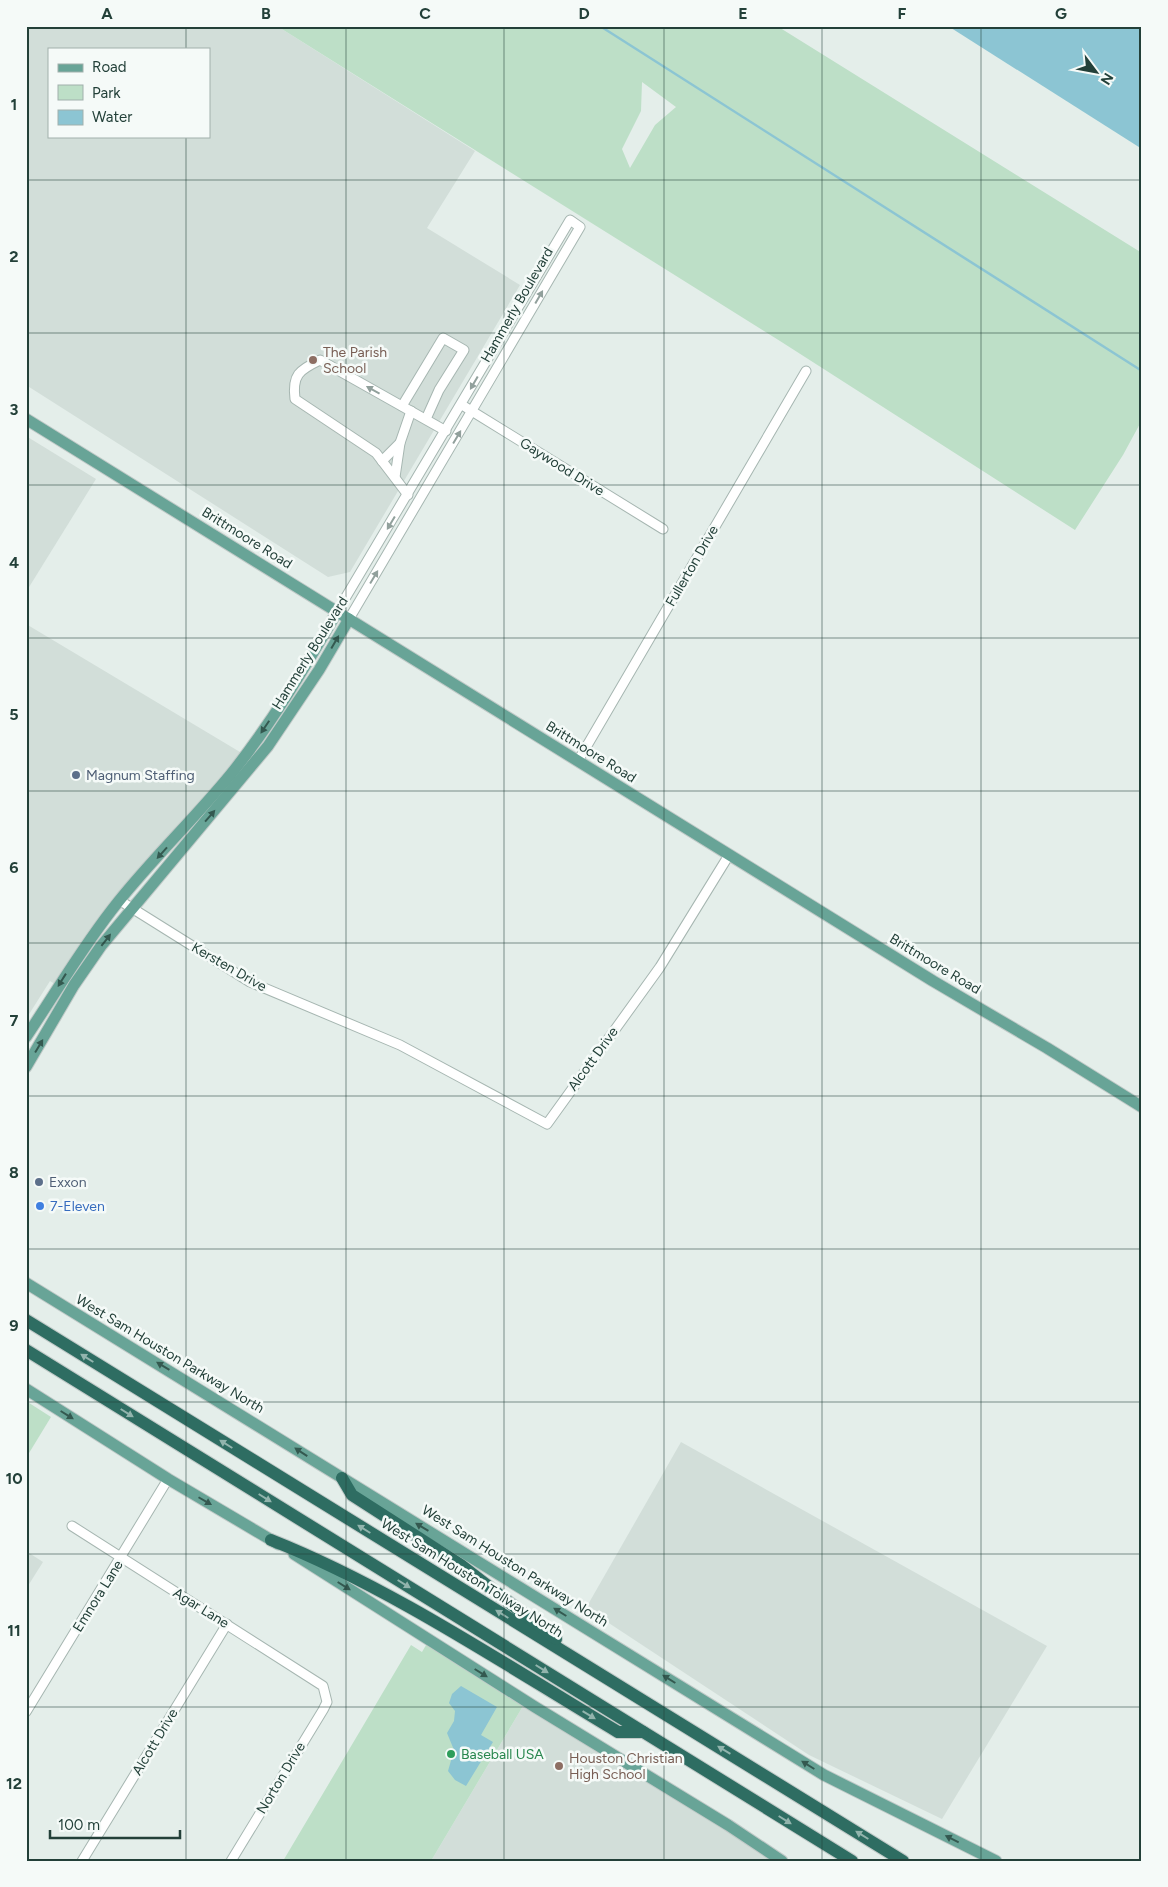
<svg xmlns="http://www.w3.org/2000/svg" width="1168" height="1887" font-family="Figtree,sans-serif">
<rect width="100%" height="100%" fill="#e4eeea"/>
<!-- built -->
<g fill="#d2ded9" fill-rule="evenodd">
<path d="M26 26H277L475 151 427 228 520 285 350 572 328 577 26 385ZM49 49H209V136H49Z"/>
<polygon points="26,436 96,479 26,592"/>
<polygon points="26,624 245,755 119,900 58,986 50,981 26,1019"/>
<polygon points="681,1442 1047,1646 942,1819 809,1755 586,1608"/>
<polygon points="26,1551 43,1562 26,1589"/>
<polygon points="526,1701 782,1861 431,1861"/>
</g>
<!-- green -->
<g fill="#bddfc7" fill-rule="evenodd">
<path d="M277 26H777L1142 253V420L1123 455 1075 530 780 341ZM642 82 676 107 655 125 630 168 622 149 641 111Z"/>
<polygon points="26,1401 51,1417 26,1458"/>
<polygon points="429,1640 526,1701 431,1861 283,1861 411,1645 422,1652"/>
</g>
<!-- water -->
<g fill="#8cc5d3">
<polygon points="948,26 1142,26 1142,149"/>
<polygon points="461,1686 497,1707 481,1735 493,1742 466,1786 455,1780 448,1771 454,1750 447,1733 454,1721 455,1711 449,1703 452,1694"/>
</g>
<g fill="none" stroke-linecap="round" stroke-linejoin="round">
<!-- stream -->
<polyline stroke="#8cc5d3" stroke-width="2.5" points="600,26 1142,371"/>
<defs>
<g id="minor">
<polyline points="462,405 663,529"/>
<polyline points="402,406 443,338 464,350 439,390 426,419"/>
<polyline points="382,461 400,443"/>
<polyline points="395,477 400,443 411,411"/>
<path d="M408 495 376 453 295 399C292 375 299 370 320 360L446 431"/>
<polyline points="337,612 570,220 580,227 349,619"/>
<polyline points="578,761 806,371"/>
<polyline points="119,900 250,982 400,1045 547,1124 660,967 729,855"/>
<polyline points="72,1526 323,1686 327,1702 323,1710 231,1861"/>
<polyline points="26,1712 168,1479"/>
<polyline points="82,1861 227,1624"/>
</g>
<g id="major">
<polyline points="26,419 933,981 1047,1048 1142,1107"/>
<path d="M26 1037C57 991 84 944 118 902 154 857 195 818 231 774 272 723 305 667 337 612"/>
<polyline points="26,1067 74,985 101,946 268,746 319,670 349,619"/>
<polyline points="26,1283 824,1775 996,1861"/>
<polyline points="26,1389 168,1479 278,1544"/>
<polyline points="294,1554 535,1707 728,1825 782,1861"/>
</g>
<g id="highway">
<polyline points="26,1320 903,1861"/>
<polyline points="26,1350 852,1861"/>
<polyline points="342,1478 352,1495 461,1565 556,1639"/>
<path d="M271 1540C390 1587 507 1666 618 1732H643"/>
</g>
</defs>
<!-- minor casing -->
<use href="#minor" stroke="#a6b6b1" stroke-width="11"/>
<!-- major casing -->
<use href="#major" stroke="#c1cac8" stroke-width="13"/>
<!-- highway casing -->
<use href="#highway" stroke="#c1cac8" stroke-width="14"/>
<!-- minor -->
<use href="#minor" stroke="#fff" stroke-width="9"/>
<!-- major -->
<use href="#major" stroke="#68a497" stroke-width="11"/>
<!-- highway -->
<use href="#highway" stroke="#2e6d62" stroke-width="12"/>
</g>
<!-- one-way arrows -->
<defs><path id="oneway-solid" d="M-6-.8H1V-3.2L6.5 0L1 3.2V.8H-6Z" transform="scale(1.25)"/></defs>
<g fill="#91a09c">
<use href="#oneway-solid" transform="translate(539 297) rotate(-60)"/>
<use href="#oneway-solid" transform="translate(474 383) rotate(120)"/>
<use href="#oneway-solid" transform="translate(373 390) rotate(-151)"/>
<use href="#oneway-solid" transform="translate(457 437) rotate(-59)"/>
<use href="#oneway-solid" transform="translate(391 523) rotate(121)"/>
<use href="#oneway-solid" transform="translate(374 577) rotate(-59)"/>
</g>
<g fill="#345950">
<use href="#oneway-solid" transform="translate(335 642) rotate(-60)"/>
<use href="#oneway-solid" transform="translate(265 727) rotate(124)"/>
<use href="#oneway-solid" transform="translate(210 816) rotate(-49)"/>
<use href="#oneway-solid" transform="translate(162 853) rotate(132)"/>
<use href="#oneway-solid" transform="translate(106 940) rotate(-52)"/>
<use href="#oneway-solid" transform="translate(62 980) rotate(122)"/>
<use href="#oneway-solid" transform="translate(39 1046) rotate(-59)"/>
<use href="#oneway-solid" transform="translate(163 1366) rotate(-149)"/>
<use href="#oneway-solid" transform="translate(67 1415) rotate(32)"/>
<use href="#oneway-solid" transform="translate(301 1452) rotate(-147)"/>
<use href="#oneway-solid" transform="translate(205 1501) rotate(30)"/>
<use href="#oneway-solid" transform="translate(422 1527) rotate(-149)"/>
<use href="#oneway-solid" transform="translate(344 1586) rotate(32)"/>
<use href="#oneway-solid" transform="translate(560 1612) rotate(-148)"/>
<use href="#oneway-solid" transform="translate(481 1673) rotate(32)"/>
<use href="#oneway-solid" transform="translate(669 1679) rotate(-148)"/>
<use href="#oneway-solid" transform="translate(808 1765) rotate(-148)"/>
<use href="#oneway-solid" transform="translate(952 1839) rotate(-153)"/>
</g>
<g fill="#92b4ad">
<use href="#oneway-solid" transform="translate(87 1358) rotate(-148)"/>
<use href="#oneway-solid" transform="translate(127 1413) rotate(32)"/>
<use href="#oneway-solid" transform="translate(226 1444) rotate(-148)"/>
<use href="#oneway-solid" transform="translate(265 1498) rotate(32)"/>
<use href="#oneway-solid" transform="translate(364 1529) rotate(-148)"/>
<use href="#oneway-solid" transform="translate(404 1584) rotate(32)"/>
<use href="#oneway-solid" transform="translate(502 1614) rotate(-148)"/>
<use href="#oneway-solid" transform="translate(542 1669) rotate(32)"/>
<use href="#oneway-solid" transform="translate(589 1715) rotate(31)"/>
<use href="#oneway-solid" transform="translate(724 1750) rotate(-149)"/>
<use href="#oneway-solid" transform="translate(785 1820) rotate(32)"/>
<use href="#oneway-solid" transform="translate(862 1835) rotate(-148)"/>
</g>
<!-- grid -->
<path fill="none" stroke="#234039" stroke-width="1" stroke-opacity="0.55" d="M186 26V49M346 26V1861M504 26V1861M664 26V1861M822 26V1861M981 26V1861M186 136V1861M26 180H1142M26 333H1142M26 485H1142M26 638H1142M26 791H1142M26 943H1142M26 1096H1142M26 1249H1142M26 1402H1142M26 1554H1142M26 1707H1142"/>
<!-- markers -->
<g fill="#8d6e63" stroke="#f5faf8" stroke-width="2">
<circle cx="313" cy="360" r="5"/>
<circle cx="559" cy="1766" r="5"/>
</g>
<g fill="#5c6f8a" stroke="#f5faf8" stroke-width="2">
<circle cx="76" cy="775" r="5"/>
<circle cx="39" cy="1182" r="5"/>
</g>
<circle fill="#3f7fe0" stroke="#f5faf8" stroke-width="2" cx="40" cy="1206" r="5"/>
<circle fill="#2e9e5b" stroke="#f5faf8" stroke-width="2" cx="451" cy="1754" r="5"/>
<g text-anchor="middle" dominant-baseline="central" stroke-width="5" stroke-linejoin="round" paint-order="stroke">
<!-- street labels -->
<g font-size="14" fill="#234039" stroke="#f5faf8">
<text transform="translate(517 305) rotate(-60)">Hammerly Boulevard</text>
<text transform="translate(562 467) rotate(32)">Gaywood Drive</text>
<text transform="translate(247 538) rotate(32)">Brittmoore Road</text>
<text transform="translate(692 566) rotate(-60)">Fullerton Drive</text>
<text transform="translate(310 653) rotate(-58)">Hammerly Boulevard</text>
<text transform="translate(591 752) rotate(32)">Brittmoore Road</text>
<text transform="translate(935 964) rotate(31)">Brittmoore Road</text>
<text transform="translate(229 967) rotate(30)">Kersten Drive</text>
<text transform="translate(593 1059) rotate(-54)">Alcott Drive</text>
<text transform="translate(170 1354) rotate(31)">West Sam Houston Parkway North</text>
<text transform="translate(515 1566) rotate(32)">West Sam Houston Parkway North</text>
<text transform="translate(472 1578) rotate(32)">West Sam Houston Tollway North</text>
<text transform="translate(98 1596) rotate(-58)">Emnora Lane</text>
<text transform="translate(201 1608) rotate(32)">Agar Lane</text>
<text transform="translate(155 1742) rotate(-59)">Alcott Drive</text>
<text transform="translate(281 1778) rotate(-59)">Norton Drive</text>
</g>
<!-- education labels -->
<g font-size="14" fill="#785e54" stroke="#f5faf8" text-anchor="start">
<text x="323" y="352">The Parish<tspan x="323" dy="16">School</tspan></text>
<text x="569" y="1758">Houston Christian<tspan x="569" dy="16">High School</tspan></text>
</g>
<!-- service labels -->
<g font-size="14" fill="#4e5e75" stroke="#f5faf8" text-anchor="start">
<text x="86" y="775">Magnum Staffing</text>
<text x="49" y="1182">Exxon</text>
</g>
<!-- shop labels -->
<g font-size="14" fill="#366cbe" stroke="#f5faf8" text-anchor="start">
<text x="50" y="1206">7-Eleven</text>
</g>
<!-- leisure labels -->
<g font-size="14" fill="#27864d" stroke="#f5faf8" text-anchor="start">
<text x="461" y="1754">Baseball USA</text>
</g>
</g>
<!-- border -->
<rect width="1168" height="1887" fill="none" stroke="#f5faf8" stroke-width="55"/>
<!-- legend -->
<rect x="48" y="48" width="162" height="90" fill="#f5faf8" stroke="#a1b0ac"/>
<rect x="58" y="64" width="25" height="8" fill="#68a497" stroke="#a1b0ac"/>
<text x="92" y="72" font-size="15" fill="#234039">Road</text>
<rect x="58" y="85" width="25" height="15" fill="#bddfc7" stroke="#a1b0ac"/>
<text x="92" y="98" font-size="15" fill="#234039">Park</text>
<rect x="58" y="110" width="25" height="15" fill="#8cc5d3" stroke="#a1b0ac"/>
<text x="92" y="122" font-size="15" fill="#234039">Water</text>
<!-- north arrow -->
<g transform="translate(1096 72) rotate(122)" stroke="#f5faf8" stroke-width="4" paint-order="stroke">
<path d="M0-4L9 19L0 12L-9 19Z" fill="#234039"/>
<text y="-8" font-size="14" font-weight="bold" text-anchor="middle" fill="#234039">N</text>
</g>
<!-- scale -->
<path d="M50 1830v8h130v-8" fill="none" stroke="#234039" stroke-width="2.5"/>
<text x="58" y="1830" font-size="15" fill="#234039" stroke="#f5faf8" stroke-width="4" paint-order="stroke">100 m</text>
<rect x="28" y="28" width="1112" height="1832" fill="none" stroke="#234039" stroke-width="2"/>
<g font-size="16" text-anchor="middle" font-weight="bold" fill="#234039">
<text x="107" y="19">A</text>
<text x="266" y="19">B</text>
<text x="425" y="19">C</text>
<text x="584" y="19">D</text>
<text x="743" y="19">E</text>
<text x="902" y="19">F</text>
<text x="1061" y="19">G</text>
<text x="14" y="110">1</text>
<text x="14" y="262">2</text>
<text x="14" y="415">3</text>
<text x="14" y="568">4</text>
<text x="14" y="720">5</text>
<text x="14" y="873">6</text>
<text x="14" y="1026">7</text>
<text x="14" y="1178">8</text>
<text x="14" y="1331">9</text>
<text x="14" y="1484">10</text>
<text x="14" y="1636">11</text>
<text x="14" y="1789">12</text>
</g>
</svg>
